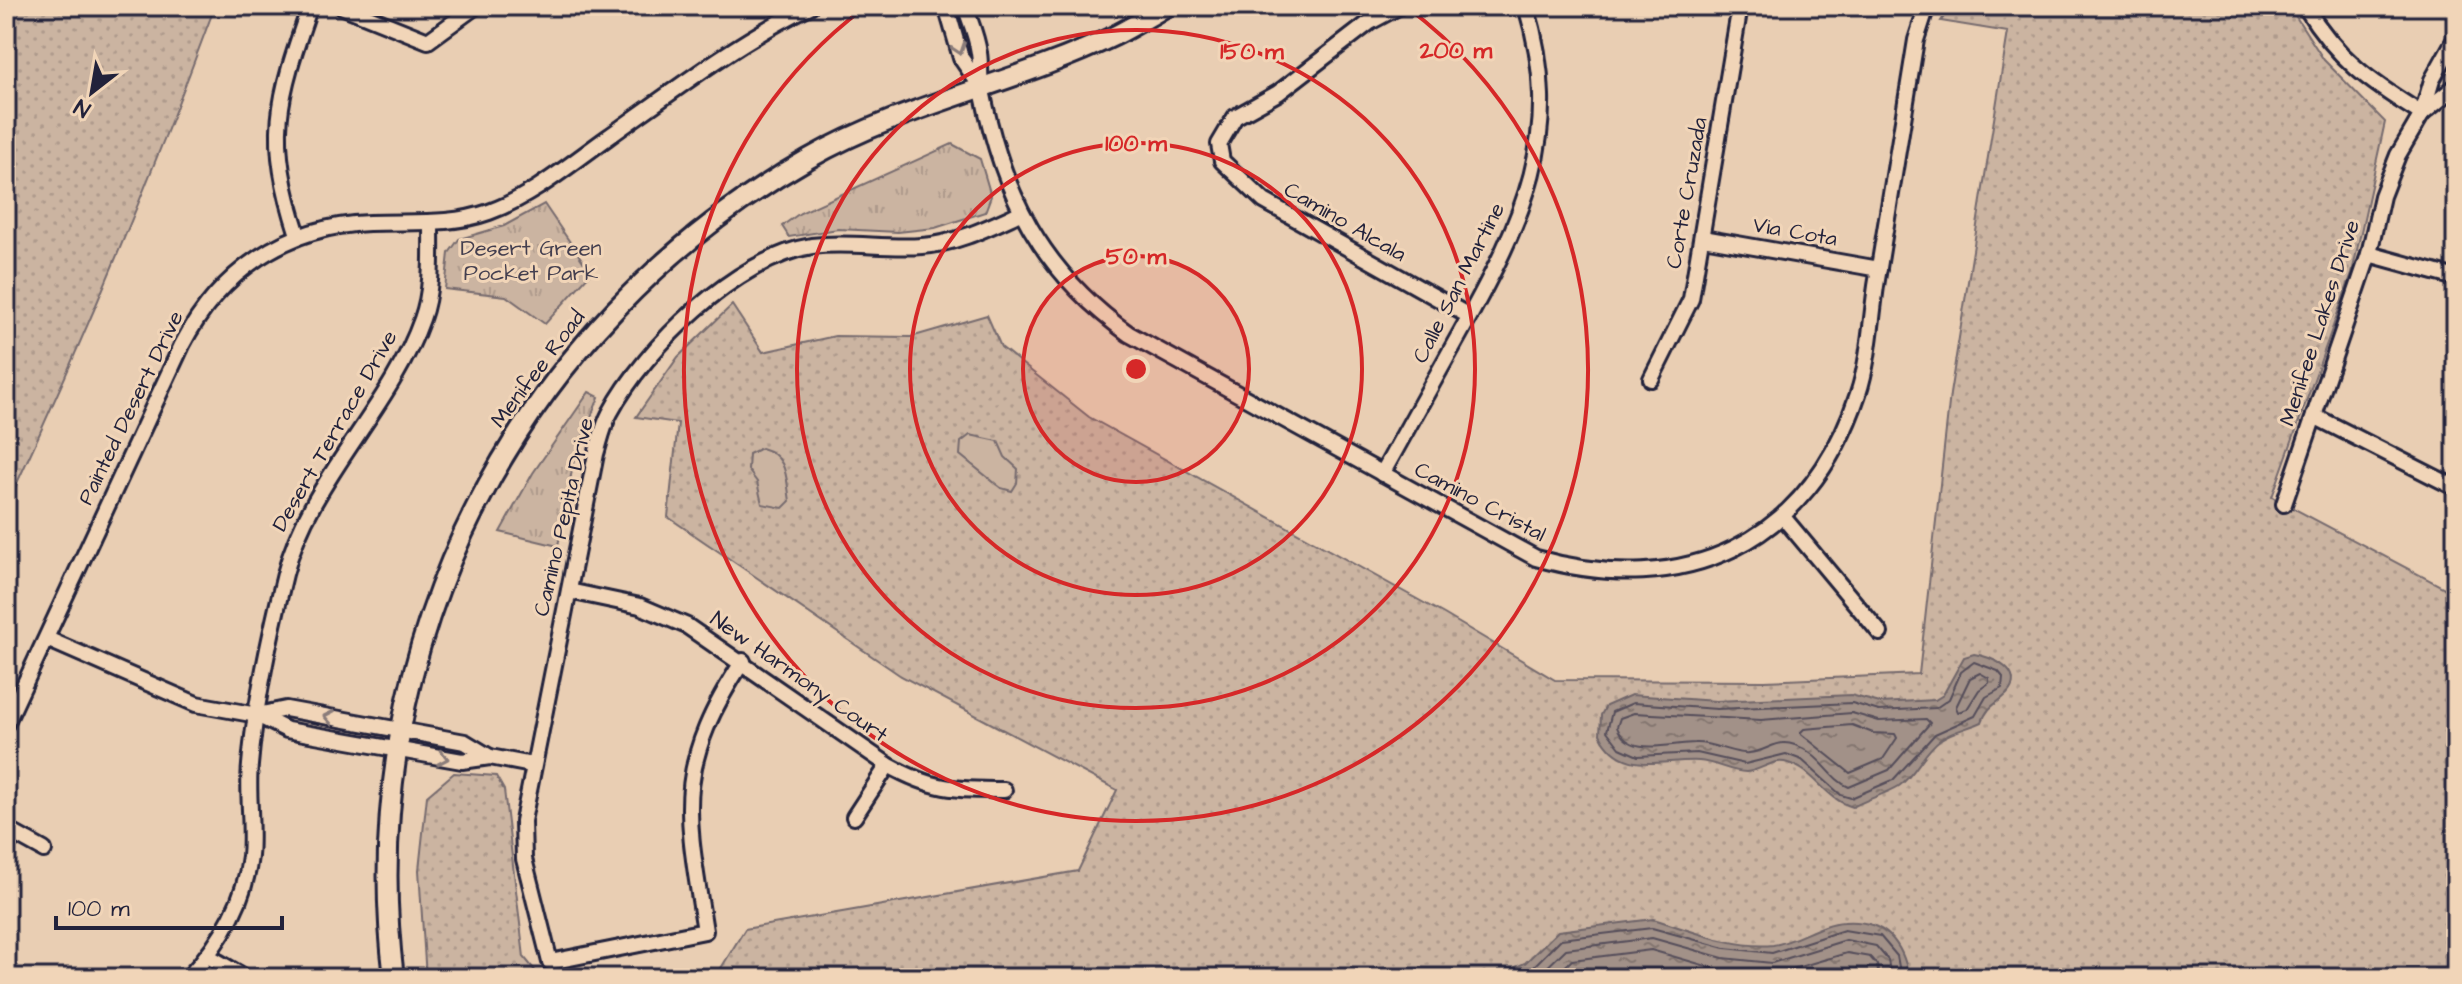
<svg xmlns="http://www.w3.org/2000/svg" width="2462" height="984" font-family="'Architects Daughter',sans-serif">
<defs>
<pattern id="grass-dots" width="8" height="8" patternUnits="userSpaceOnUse" patternTransform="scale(2)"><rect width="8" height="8" fill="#cbb4a1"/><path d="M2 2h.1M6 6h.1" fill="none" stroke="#ae9a8c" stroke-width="1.8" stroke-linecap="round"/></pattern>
<pattern id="park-tufts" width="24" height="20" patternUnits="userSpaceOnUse" patternTransform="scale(2)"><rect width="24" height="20" fill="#cbb4a1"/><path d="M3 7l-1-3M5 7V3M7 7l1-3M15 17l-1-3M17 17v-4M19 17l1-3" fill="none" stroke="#ae9a8c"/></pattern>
<pattern id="water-ripples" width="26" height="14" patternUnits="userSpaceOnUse" patternTransform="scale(2)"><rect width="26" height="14" fill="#a29188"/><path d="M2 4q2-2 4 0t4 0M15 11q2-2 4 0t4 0" fill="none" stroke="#847670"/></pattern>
</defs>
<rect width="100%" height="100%" fill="#e9ceb3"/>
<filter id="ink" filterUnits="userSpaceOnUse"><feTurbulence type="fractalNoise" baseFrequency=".0125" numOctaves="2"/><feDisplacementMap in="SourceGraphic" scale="16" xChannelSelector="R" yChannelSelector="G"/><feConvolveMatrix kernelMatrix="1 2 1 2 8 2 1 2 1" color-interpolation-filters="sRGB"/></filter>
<g filter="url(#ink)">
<!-- grass -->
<g fill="url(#grass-dots)" stroke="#766b6e" stroke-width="2">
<path d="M6 6H215C152 176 83 342 6 507Z"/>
<polygon points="1951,6 2289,6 2324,60 2385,122 2352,273 2272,497 2456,594 2456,978 715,978 745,929 1078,871 1117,790 901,676 668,517 678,423 636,417 678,357 732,305 763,352 835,336 911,337 987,315 1001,347 1089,417 1444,614 1555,680 1765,681 1919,674 1950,394 2008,32 1941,21"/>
<polygon points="454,773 496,776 504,790 524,957 537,973 533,978 426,978 419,870 427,796"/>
</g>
<!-- park -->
<g fill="url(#park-tufts)" stroke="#766b6e" stroke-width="2">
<polygon points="952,144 980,159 991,196 985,212 935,228 898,232 838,229 789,237 782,226 800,213"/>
<polygon points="544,204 591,273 545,324 506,296 445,289 449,253 459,239 504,226"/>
<polygon points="589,392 599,397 574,459 558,546 500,532 533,473"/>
</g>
<!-- pitch -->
<g fill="#cbb4a1" stroke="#766b6e" stroke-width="2">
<polygon points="970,435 998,441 1005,457 1018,469 1017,483 1012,491 1001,488 960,455 961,442"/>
<path d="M761 448C788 455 786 478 790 501L783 508 762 504 757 482 748 470 749 454Z"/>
</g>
<!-- water -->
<g fill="url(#water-ripples)" stroke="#6f6569" stroke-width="2">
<path d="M1974 654C1991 656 2027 672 2007 694 1996 705 1988 705 1982 722 1969 728 1953 731 1941 739 1923 752 1916 774 1899 786 1886 794 1867 799 1853 807 1825 799 1814 770 1788 763 1772 758 1762 771 1746 772 1731 772 1715 762 1699 761 1660 759 1622 777 1600 734L1601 715 1606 706 1631 695 1716 701 1851 695 1880 703 1935 700 1943 695 1964 657Z"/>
<path d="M1653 919C1690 930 1734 949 1773 945 1797 942 1820 923 1844 922 1884 919 1903 942 1909 978H1491L1525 963 1558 931Z"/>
</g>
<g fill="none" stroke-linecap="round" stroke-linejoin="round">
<!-- shore -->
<g stroke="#554e5a" stroke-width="2">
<polygon points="1974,662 1998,671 2003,677 2002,688 1986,697 1975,716 1935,734 1893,780 1851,798 1841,795 1802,760 1786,754 1745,764 1697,753 1638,756 1620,748 1607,731 1612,712 1633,703 1717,709 1852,703 1879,711 1936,708 1949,699 1961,672"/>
<polygon points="1980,673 1989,678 1989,683 1979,690 1967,709 1958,712 1956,707 1970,678"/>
<path d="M1634 713 1761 720 1852 713 1879 721 1926 719 1930 723 1889 770 1849 787C1832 780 1824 761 1807 751 1778 733 1772 751 1749 753 1735 755 1712 742 1695 743 1669 743 1629 758 1617 727L1620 718Z"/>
<polygon points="1852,725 1873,733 1895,734 1897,738 1883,759 1850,773 1800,733 1804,729"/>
<polyline points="1511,978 1530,970 1561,939 1652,928 1725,948 1772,953 1844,930 1880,936 1897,956 1901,978"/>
<polyline points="1536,978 1566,949 1652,938 1723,958 1772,963 1846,940 1876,946 1888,960 1891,978"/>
<polyline points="1553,978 1572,960 1651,950 1720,970 1772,975 1847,953 1870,957 1877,965 1879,978"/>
</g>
<defs>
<g id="minor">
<polyline points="341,6 428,41 476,6"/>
<polyline points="946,6 961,58 981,87"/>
<path d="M965 6C970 21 977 37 979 53 981 65 979 78 982 90 1003 195 1041 271 1129 334L1536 558C1686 600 1808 544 1858 394 1869 361 1871 321 1876 286 1890 204 1902 122 1916 40L1927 6"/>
<polyline points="1400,6 1370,22 1278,93 1235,117 1219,144 1222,161 1264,201 1469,316"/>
<path d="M2305 6C2337 59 2370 82 2422 114"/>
<polyline points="2422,114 2456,86"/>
<path d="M298 235C266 136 277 101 310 6"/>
<polyline points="1703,238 1879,269"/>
<polyline points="2369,254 2456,278"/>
<polyline points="1651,379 1691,299 1740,6"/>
<polyline points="2314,416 2456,488"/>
<path d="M1382 474C1409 426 1435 378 1462 330 1523 219 1565 135 1526 6"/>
<polyline points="2284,504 2369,254 2382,196 2398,155 2422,114 2432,80 2456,37"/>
<polyline points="1783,517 1880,633"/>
<path d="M569 591 640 606 687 626 888 765C933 790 953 790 1004 790"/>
<polyline points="47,639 196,704 257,715 287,730 462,761 490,757 532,765"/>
<path d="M743 661C673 768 686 811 705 931L550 962 524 859 523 821 596 454C600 441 603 426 610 413 645 348 736 258 812 246 848 241 885 249 922 246 956 244 989 227 1020 213"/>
<polyline points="257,715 286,709 465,742 490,757"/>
<path d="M6 724 182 345C220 272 285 226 369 223 409 221 450 226 489 212 533 196 569 165 607 138 673 91 737 42 810 6"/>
<polyline points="854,817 888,765"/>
<polyline points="6,829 44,850"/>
<polyline points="208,956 246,978"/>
<path d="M188 978C219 944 245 902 250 856 253 825 247 795 250 765 255 702 270 635 285 574 309 479 390 410 422 319 433 289 431 254 431 223"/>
</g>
<path id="major" d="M394 978C352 646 518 324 808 159 904 104 1015 84 1114 36 1132 27 1150 16 1167 6"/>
</defs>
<!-- minor casing -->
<use href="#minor" stroke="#22223b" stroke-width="20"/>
<!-- major casing -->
<use href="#major" stroke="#22223b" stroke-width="24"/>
<!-- minor -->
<use href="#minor" stroke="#f1d5b8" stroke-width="14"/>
<!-- major -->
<use href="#major" stroke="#f1d5b8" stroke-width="18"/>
</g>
<!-- one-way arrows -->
<defs><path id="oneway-chevron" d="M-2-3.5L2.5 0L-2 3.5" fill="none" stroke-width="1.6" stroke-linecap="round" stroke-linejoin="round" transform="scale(2)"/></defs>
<g stroke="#8a7c7a">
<use href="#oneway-chevron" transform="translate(959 49) rotate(71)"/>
<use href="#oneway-chevron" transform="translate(329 717) rotate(-169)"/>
<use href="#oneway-chevron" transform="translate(443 758) rotate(10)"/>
</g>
</g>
<!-- distance rings -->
<circle cx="1136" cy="369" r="113" fill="#d62828" fill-opacity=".12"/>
<g fill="none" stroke="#d62828" stroke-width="4">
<circle cx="1136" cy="369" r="113"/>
<circle cx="1136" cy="369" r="226"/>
<circle cx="1136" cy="369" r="339"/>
<path d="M1408 8A452 452 0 1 1 864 8"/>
</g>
<g text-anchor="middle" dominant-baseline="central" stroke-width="6" stroke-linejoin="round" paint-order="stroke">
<!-- street labels -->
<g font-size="22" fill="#22223b" stroke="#f1d5b8">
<text transform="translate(1687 193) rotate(-80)">Corte Cruzada</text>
<text transform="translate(1345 222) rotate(30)">Camino Alcala</text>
<text transform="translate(1795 232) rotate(10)">Via Cota</text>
<text transform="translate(1459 283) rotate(-63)">Calle San Martine</text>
<text transform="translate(2320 323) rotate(-72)">Menifee Lakes Drive</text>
<text transform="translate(538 369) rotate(-53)">Menifee Road</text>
<text transform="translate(131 408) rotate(-64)">Painted Desert Drive</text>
<text transform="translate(335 431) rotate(-60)">Desert Terrace Drive</text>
<text transform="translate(1480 502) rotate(28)">Camino Cristal</text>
<text transform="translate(564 517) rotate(-77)">Camino Pepita Drive</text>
<text transform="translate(799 677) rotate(35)">New Harmony Court</text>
</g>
<!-- park labels -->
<g font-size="22" fill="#443f4f" stroke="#f1d5b8">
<text x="531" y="248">Desert Green<tspan x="531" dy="25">Pocket Park</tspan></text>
</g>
</g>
<circle cx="1136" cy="369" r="12" fill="#d62828" stroke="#f1d5b8" stroke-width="4"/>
<g font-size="24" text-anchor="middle" font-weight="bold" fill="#d62828" stroke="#f1d5b8" stroke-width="6" stroke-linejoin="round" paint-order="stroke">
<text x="1456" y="58">200 m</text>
<text x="1252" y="59">150 m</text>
<text x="1136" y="151">100 m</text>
<text x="1136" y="264">50 m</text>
</g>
<!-- margin -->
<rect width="2462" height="984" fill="none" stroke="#f1d5b8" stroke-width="32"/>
<rect x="16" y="16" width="2430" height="952" fill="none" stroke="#22223b" stroke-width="3" filter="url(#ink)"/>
<!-- north arrow -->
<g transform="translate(92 92) rotate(211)" stroke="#f1d5b8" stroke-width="6" paint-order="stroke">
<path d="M0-6L14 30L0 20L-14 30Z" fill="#22223b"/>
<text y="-12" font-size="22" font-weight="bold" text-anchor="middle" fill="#22223b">N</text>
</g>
<!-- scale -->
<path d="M56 916v12h226v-12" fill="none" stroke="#22223b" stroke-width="4"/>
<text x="68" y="916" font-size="24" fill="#22223b" stroke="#f1d5b8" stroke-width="6" paint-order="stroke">100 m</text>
</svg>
